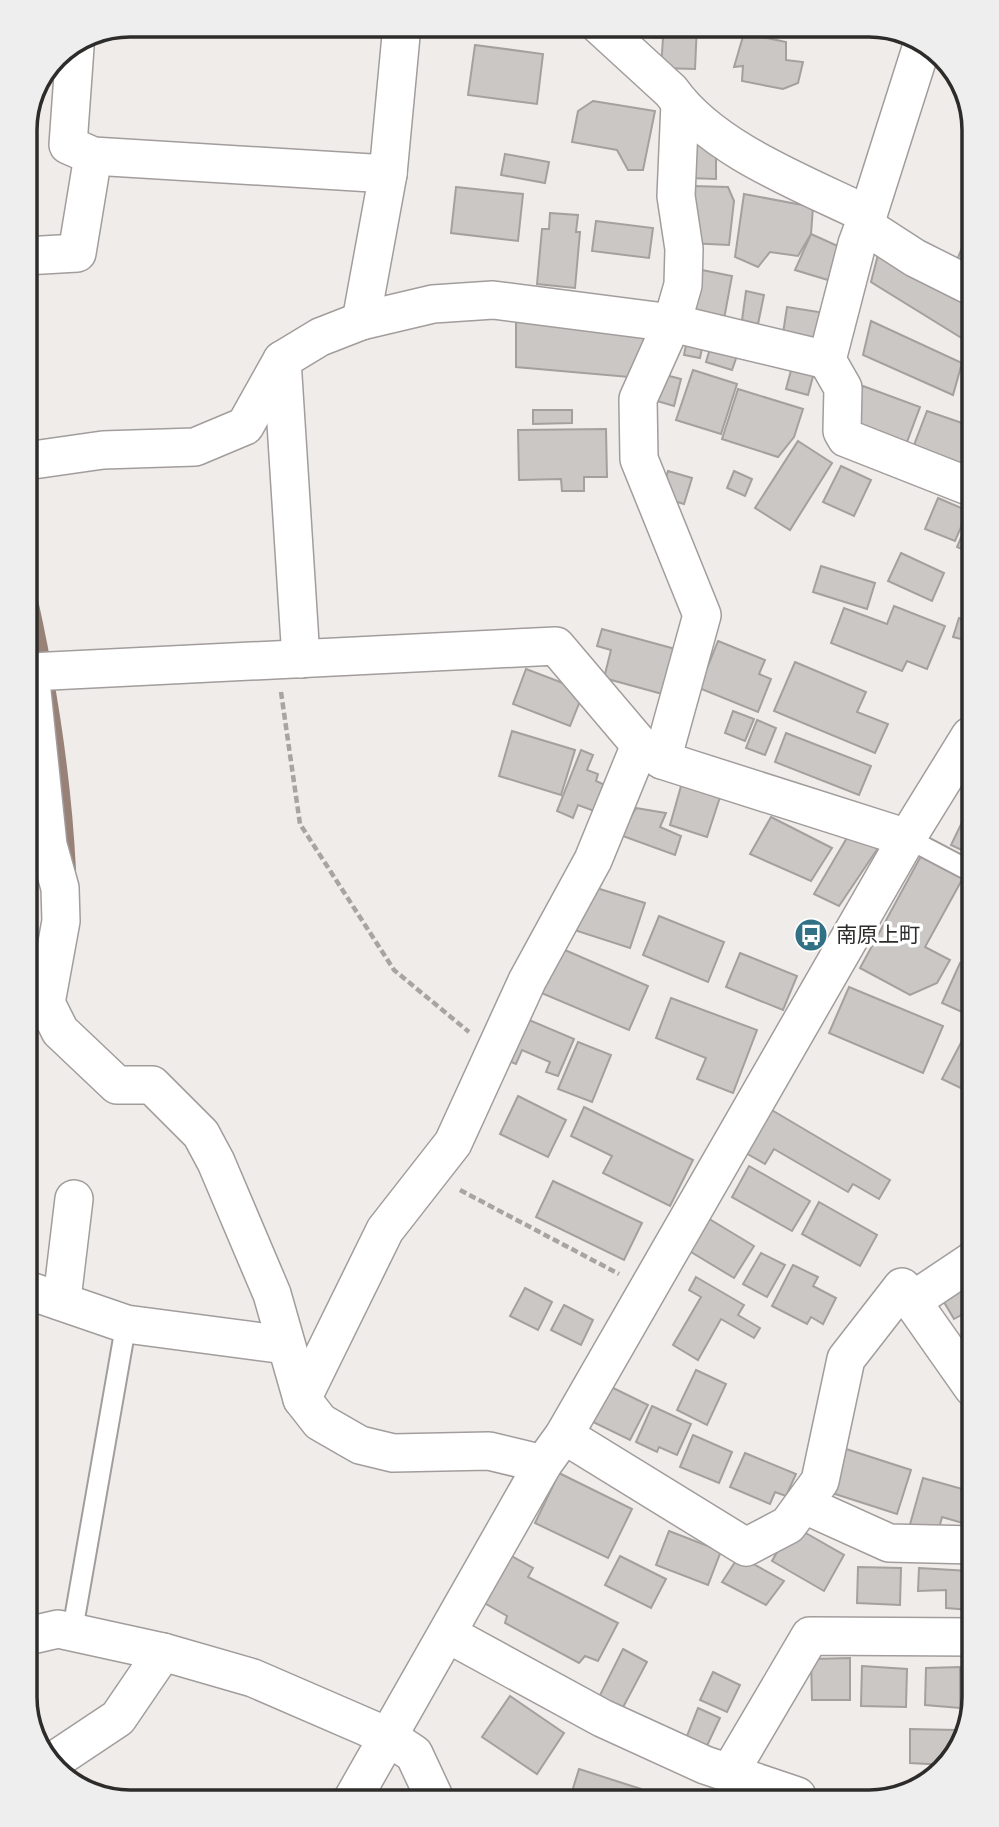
<svg xmlns="http://www.w3.org/2000/svg" width="999" height="1827" font-family="'Sofia Sans Condensed','Noto Sans JP',sans-serif">
<rect width="100%" height="100%" fill="#f0ecea"/>
<g fill="none" stroke-linecap="round" stroke-linejoin="round">
<!-- stream -->
<path stroke="#988177" stroke-width="10" d="M27 574C50 672 66 770 71 870"/>
</g>
<!-- building -->
<g fill="#cbc7c5" stroke="#a4a09e" stroke-width="2">
<polygon points="620,25 697,25 695,69 661,68 663,38 619,36"/>
<polygon points="744,33 786,42 786,60 803,62 798,83 783,89 742,81 743,66 734,67"/>
<polygon points="475,45 543,54 537,104 468,95"/>
<polygon points="935,48 953,71 930,64"/>
<polygon points="593,101 655,111 643,170 628,170 617,150 572,142 578,111"/>
<polygon points="689,145 716,145 716,179 689,178"/>
<polygon points="505,154 549,162 545,183 501,175"/>
<polygon points="692,186 728,187 734,201 729,245 688,243"/>
<polygon points="456,187 523,194 518,241 451,233"/>
<polygon points="744,194 813,207 811,234 798,256 770,252 758,267 735,257"/>
<polygon points="550,213 578,215 576,232 580,232 575,288 537,284 542,229 549,229"/>
<polygon points="596,221 653,228 649,258 592,251"/>
<polygon points="811,234 849,251 841,284 795,270"/>
<polygon points="967,236 967,265 957,260"/>
<polygon points="881,243 967,301 968,342 871,282"/>
<polygon points="692,268 732,276 724,319 683,311"/>
<polygon points="746,291 764,295 758,324 742,320"/>
<polygon points="787,307 825,313 821,346 782,340"/>
<polygon points="516,315 648,333 629,377 516,367"/>
<polygon points="871,321 962,363 953,395 863,355"/>
<polygon points="687,340 703,343 700,358 684,355"/>
<polygon points="712,342 739,350 732,370 706,362"/>
<polygon points="793,363 815,369 808,395 786,389"/>
<polygon points="693,370 737,384 721,434 676,420"/>
<polygon points="654,372 681,379 674,406 647,398"/>
<polygon points="863,386 920,407 904,450 847,428"/>
<polygon points="738,389 803,409 794,437 778,457 722,439"/>
<polygon points="533,410 572,410 572,423 533,424"/>
<polygon points="927,411 968,425 968,472 911,453"/>
<polygon points="606,429 607,477 584,477 584,491 562,491 561,479 519,480 518,430"/>
<polygon points="798,441 832,463 790,530 755,508"/>
<polygon points="841,466 871,480 854,516 823,502"/>
<polygon points="668,471 692,478 684,504 660,497"/>
<polygon points="734,471 752,479 745,496 727,488"/>
<polygon points="938,498 968,511 955,541 925,529"/>
<polygon points="968,521 969,552 957,547"/>
<polygon points="901,553 944,573 932,601 888,581"/>
<polygon points="821,566 875,583 867,609 813,592"/>
<polygon points="894,606 945,626 927,669 907,661 902,671 831,643 844,608 887,624"/>
<polygon points="959,618 969,621 969,641 953,637"/>
<polygon points="602,629 679,650 666,695 604,678 611,650 597,646"/>
<polygon points="718,641 765,660 759,674 771,679 758,712 699,688"/>
<polygon points="795,662 866,692 857,712 888,724 875,753 774,711"/>
<polygon points="526,669 584,691 570,726 513,704"/>
<polygon points="733,711 754,719 745,741 725,733"/>
<polygon points="757,720 776,728 765,755 746,748"/>
<polygon points="512,731 575,750 561,795 499,776"/>
<polygon points="786,733 871,766 859,795 775,762"/>
<polygon points="581,750 593,755 587,770 598,774 596,781 607,786 597,812 578,805 573,818 557,811"/>
<polygon points="683,779 722,791 707,837 670,825"/>
<polygon points="636,808 666,813 660,827 681,836 675,855 620,835"/>
<polygon points="966,814 970,816 970,854 951,845"/>
<polygon points="771,817 832,848 811,881 750,854"/>
<polygon points="848,836 878,848 839,906 814,894"/>
<polygon points="921,856 963,878 925,947 950,960 937,983 910,995 860,968"/>
<polygon points="590,886 645,903 630,948 571,929"/>
<polygon points="659,916 724,942 708,982 643,955"/>
<polygon points="551,944 648,986 629,1030 532,989"/>
<polygon points="740,953 797,976 783,1010 726,987"/>
<polygon points="960,963 971,968 971,1016 942,1003"/>
<polygon points="849,987 943,1026 923,1073 829,1033"/>
<polygon points="671,998 757,1030 733,1093 697,1079 706,1058 656,1038"/>
<polygon points="515,1014 574,1039 558,1076 546,1072 550,1062 522,1050 516,1064 497,1056"/>
<polygon points="965,1035 971,1038 971,1093 942,1079"/>
<polygon points="578,1042 611,1055 592,1102 558,1089"/>
<polygon points="518,1096 566,1120 548,1157 500,1134"/>
<polygon points="584,1107 693,1160 670,1206 603,1173 612,1156 571,1136"/>
<polygon points="770,1109 890,1180 879,1199 853,1184 848,1192 774,1149 765,1164 744,1152"/>
<polygon points="749,1166 810,1201 792,1231 732,1197"/>
<polygon points="553,1181 642,1223 624,1260 536,1217"/>
<polygon points="819,1202 877,1235 860,1266 802,1234"/>
<polygon points="706,1217 754,1246 734,1278 686,1249"/>
<polygon points="761,1253 785,1265 767,1297 743,1284"/>
<polygon points="793,1265 818,1277 813,1286 836,1298 823,1324 811,1317 807,1324 772,1306"/>
<polygon points="696,1277 744,1305 738,1315 760,1328 754,1338 721,1319 698,1360 673,1345 701,1297 689,1290"/>
<polygon points="972,1279 972,1309 954,1319 941,1297"/>
<polygon points="525,1288 552,1302 538,1330 510,1316"/>
<polygon points="564,1305 593,1320 581,1345 551,1330"/>
<polygon points="972,1331 973,1352 964,1335"/>
<polygon points="696,1370 726,1384 707,1425 677,1410"/>
<polygon points="605,1384 648,1405 630,1440 587,1419"/>
<polygon points="652,1406 691,1424 677,1455 659,1447 657,1452 636,1442"/>
<polygon points="693,1435 732,1452 719,1483 680,1467"/>
<polygon points="843,1448 911,1470 897,1514 829,1492"/>
<polygon points="745,1453 796,1474 786,1496 775,1492 770,1504 730,1487"/>
<polygon points="559,1473 632,1509 608,1558 535,1523"/>
<polygon points="923,1478 973,1492 973,1526 942,1517 937,1536 909,1528"/>
<polygon points="669,1531 721,1551 708,1585 656,1565"/>
<polygon points="804,1532 844,1555 824,1591 772,1561 788,1533 799,1540"/>
<polygon points="508,1554 533,1568 528,1577 618,1623 598,1661 585,1656 579,1663 505,1623 507,1616 479,1600"/>
<polygon points="620,1556 666,1579 651,1608 605,1585"/>
<polygon points="739,1556 784,1581 766,1605 722,1582"/>
<polygon points="858,1567 901,1568 900,1605 857,1603"/>
<polygon points="919,1568 969,1571 971,1610 946,1608 946,1590 918,1591"/>
<polygon points="623,1649 647,1662 619,1715 596,1703"/>
<polygon points="850,1658 850,1700 812,1700 811,1659"/>
<polygon points="862,1666 907,1669 906,1707 861,1706"/>
<polygon points="960,1667 960,1708 925,1705 926,1668"/>
<polygon points="713,1672 740,1685 727,1712 700,1700"/>
<polygon points="510,1696 564,1733 537,1774 482,1737"/>
<polygon points="698,1708 720,1718 705,1750 685,1741"/>
<polygon points="910,1729 957,1730 956,1757 946,1765 910,1763"/>
<polygon points="579,1769 641,1789 638,1797 570,1798"/>
</g>
<g fill="none" stroke-linecap="round" stroke-linejoin="round">
<defs>
<g id="lane">
<polyline points="907,838 970,871"/>
<polyline points="72,1633 126,1324"/>
</g>
<g id="street">
<path d="M599 25 671 91C713 150 805 184 868 215L864 225 915 258 967 284"/>
<polyline points="75,47 68,145 93,156 388,174 402,25"/>
<polyline points="388,174 361,321 433,304 493,300 672,323 827,360"/>
<polyline points="868,215 923,42"/>
<polyline points="864,225 857,244 827,360 843,388 842,431 846,438 968,486"/>
<polyline points="25,256 77,253 93,156"/>
<polyline points="282,360 301,659"/>
<polyline points="26,461 103,450 195,447 245,426 282,360 320,337 361,321"/>
<polyline points="27,670 30,672 556,646 640,745 662,760 907,838"/>
<polyline points="27,672 30,672 48,845 60,888 61,921 46,1003 60,1031 117,1085 152,1085 201,1134 216,1162 272,1294 302,1399 320,1422 360,1445 393,1453 489,1451 543,1464"/>
<polyline points="662,760 702,615 639,459 638,399 672,323 683,285 684,249 676,196 680,103"/>
<polyline points="30,1291 126,1324 285,1345"/>
<polyline points="62,1299 74,1199"/>
<polyline points="912,1301 972,1261"/>
<polyline points="302,1399 385,1230 453,1143 527,981 593,860 640,745"/>
<polyline points="564,1435 746,1547 788,1525 820,1481 846,1359 902,1287 973,1388"/>
<polyline points="805,1505 889,1543 974,1545"/>
<polyline points="448,1634 602,1718 705,1765 797,1796"/>
<polyline points="32,1635 58,1629 163,1652 253,1678 387,1736 414,1754 435,1799"/>
<polyline points="52,1762 118,1718 163,1652"/>
<polyline points="730,1772 810,1636 974,1637"/>
<polyline points="352,1800 543,1464 564,1435 907,838 970,736"/>
</g>
</defs>
<!-- lane casing -->
<use href="#lane" stroke="#a29d9c" stroke-width="23"/>
<!-- street casing -->
<use href="#street" stroke="#a29d9c" stroke-width="40"/>
<!-- path -->
<g stroke="#a7a4a2" stroke-width="4.5" stroke-dasharray="7 3.5" stroke-linecap="butt">
<polyline points="281,692 300,824 394,970 469,1032"/>
<polyline points="460,1190 619,1274"/>
</g>
<!-- lane -->
<use href="#lane" stroke="#fff" stroke-width="19"/>
<!-- street -->
<use href="#street" stroke="#fff" stroke-width="37"/>
</g>
<!-- icons -->
<defs>
<symbol id="bus-disc" viewBox="-11 -11 22 22"><circle r="9.5" fill="#317085" stroke="#fff"/><path d="M-5-6H5V4H4V6H2V4H-2V6H-4V4H-5ZM-3.5-4V0h7V-4ZM-3.5 1.2v1.5H-2V1.2ZM2 1.2v1.5H3.5V1.2Z" fill="#fff"/></symbol>
</defs>
<g fill-rule="evenodd">
<use href="#bus-disc" x="792" y="916" width="38" height="38"/>
</g>
<g text-anchor="middle" dominant-baseline="central" stroke-width="7" stroke-linejoin="round" paint-order="stroke">
<!-- poi labels -->
<g font-size="21" fill="#2d2c2b" stroke="#fff" text-anchor="start">
<text x="836" y="935">南原上町</text>
</g>
</g>
<!-- crop -->
<path d="M0 0H999V1827H0ZM130 37H869A93 93 0 0 1 962 130V1697A93 93 0 0 1 869 1790H130A93 93 0 0 1 37 1697V130A93 93 0 0 1 130 37Z" fill="#eee" fill-rule="evenodd"/>
<path fill="none" stroke="#2d2c2b" stroke-width="3.5" d="M130 37H869A93 93 0 0 1 962 130V1697A93 93 0 0 1 869 1790H130A93 93 0 0 1 37 1697V130A93 93 0 0 1 130 37Z"/>
</svg>
